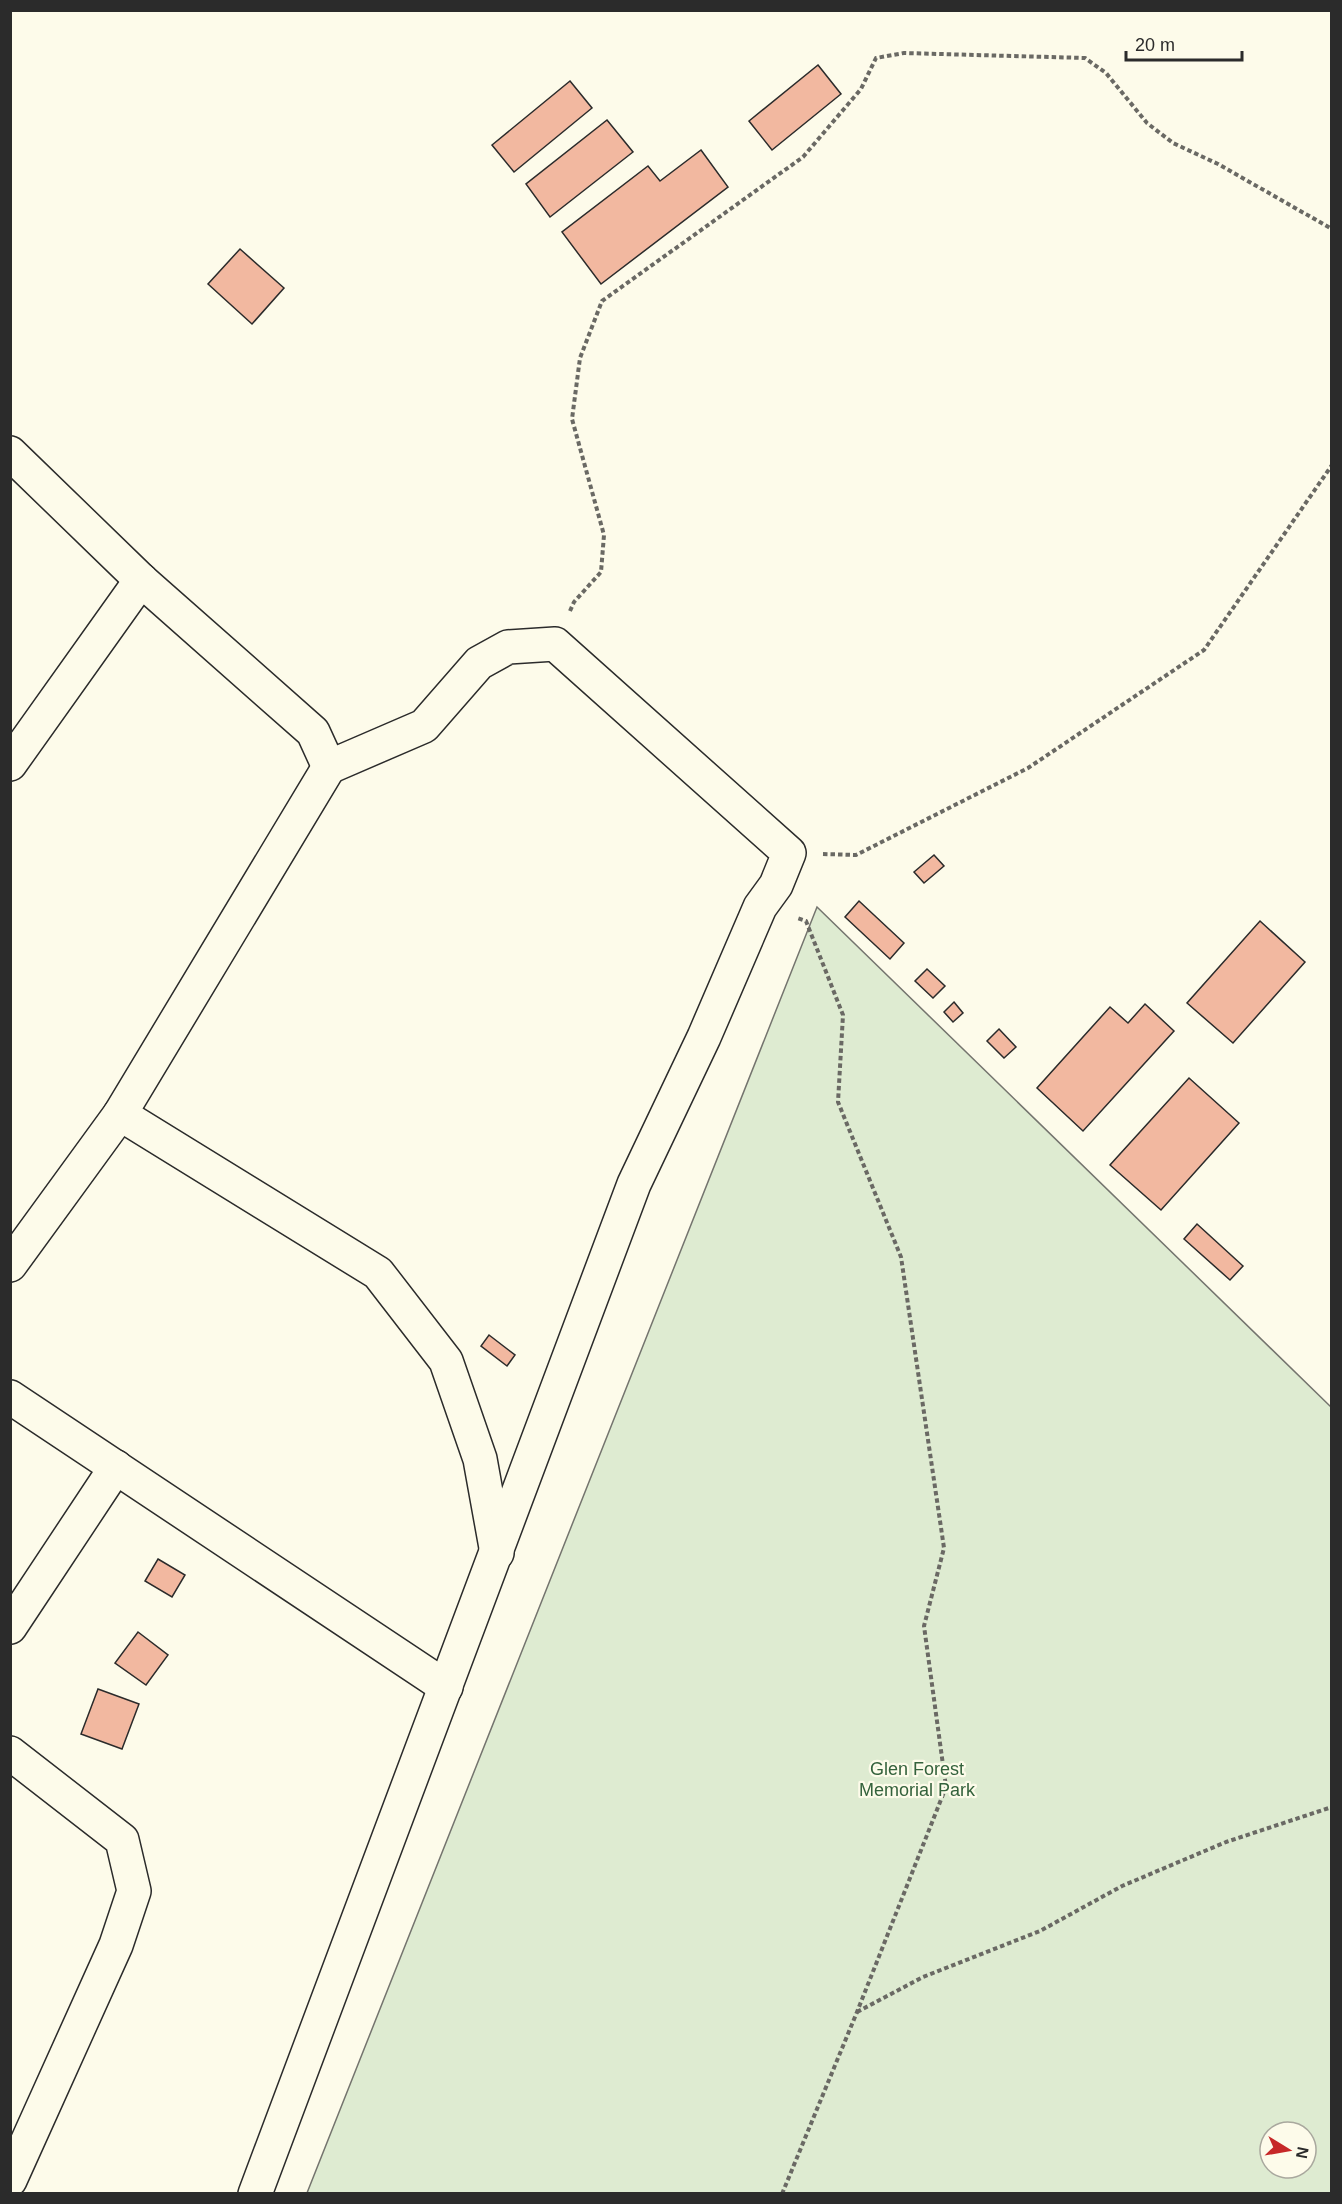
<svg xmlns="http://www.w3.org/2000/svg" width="1342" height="2204" font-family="Helvetica,sans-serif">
<rect width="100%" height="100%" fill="#fdfbea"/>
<!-- green -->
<path fill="#deebd1" stroke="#74746e" stroke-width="1.5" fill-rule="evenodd" d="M817 907 1331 1407V2193H307ZM1270 2132H1306V2168H1270Z"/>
<!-- building -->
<g fill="#f2b8a0" stroke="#2b2b2b" stroke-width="1.5">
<polygon points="818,65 841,94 772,150 749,121"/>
<polygon points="570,81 592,108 514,172 492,145"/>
<polygon points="607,120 633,152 550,217 526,184"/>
<polygon points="701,150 728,187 601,284 562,232 648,166 660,181"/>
<polygon points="240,249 284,288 252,324 208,284"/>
<polygon points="934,855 944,866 924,883 914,872"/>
<polygon points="859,901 904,943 890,959 845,917"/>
<polygon points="1260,921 1305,962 1233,1043 1187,1003"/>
<polygon points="927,969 945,986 933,998 915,981"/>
<polygon points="954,1002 963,1013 953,1022 944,1012"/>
<polygon points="1145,1004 1174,1031 1083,1131 1037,1088 1110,1007 1128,1023"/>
<polygon points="999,1029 1016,1047 1004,1058 987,1041"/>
<polygon points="1189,1078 1239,1123 1161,1210 1110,1165"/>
<polygon points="1197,1224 1243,1266 1230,1280 1184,1239"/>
<polygon points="489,1335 515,1355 507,1366 481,1346"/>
<polygon points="158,1559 185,1575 172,1597 145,1581"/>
<polygon points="138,1632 168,1655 146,1685 115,1663"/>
<polygon points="98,1689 139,1704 122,1749 81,1734"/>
</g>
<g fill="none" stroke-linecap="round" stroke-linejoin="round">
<defs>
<g id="street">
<polyline points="10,764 141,580"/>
<polyline points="120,1114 378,1273 446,1361 480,1459 497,1553"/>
<polyline points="10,1265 120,1114 329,767"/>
<polyline points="10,1397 446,1687"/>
<polyline points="10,1627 116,1467"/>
<polyline points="10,1753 122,1840 134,1891 116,1945 10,2180"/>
</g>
<polyline id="secondary" points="10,453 141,580 313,732 329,767 424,726 479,663 508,647 555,644 789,853 776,885 760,907 704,1037 634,1184 255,2194"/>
</defs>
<!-- street casing -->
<use href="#street" stroke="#2b2b2b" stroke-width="36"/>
<!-- secondary casing -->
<use href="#secondary" stroke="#2b2b2b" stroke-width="36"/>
<!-- path -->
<g stroke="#6a6964" stroke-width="4" stroke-dasharray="4.5 3" stroke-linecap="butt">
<polyline points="570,611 574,602 601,572 604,535 572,419 580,358 602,301 803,157 861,89 876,58 904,53 1085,58 1106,73 1147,123 1173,143 1218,164 1332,229"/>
<polyline points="823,854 856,855 1028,768 1204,650 1332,465"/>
<polyline points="857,2012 923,1977 1040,1931 1122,1886 1226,1842 1332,1807"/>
<polyline points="782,2194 857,2012 946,1787 924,1626 944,1548 901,1257 838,1102 843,1015 806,921 797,918"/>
</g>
<!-- street -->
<use href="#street" stroke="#fdfbea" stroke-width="33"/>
<!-- secondary -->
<use href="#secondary" stroke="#fdfbea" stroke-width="33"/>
</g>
<g text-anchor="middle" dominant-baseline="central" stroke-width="4.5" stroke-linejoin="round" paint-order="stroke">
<!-- park labels -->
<g font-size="18" fill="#34623c" stroke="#fdfbea">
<text x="917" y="1769">Glen Forest<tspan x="917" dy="21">Memorial Park</tspan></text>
</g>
</g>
<!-- border -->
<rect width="1342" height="2204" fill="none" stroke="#2b2b2b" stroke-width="24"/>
<!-- north arrow -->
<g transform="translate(1288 2150) rotate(101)"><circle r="28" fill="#fdfbea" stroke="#a9a89e" stroke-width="1.5"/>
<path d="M0-4.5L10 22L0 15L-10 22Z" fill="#c62828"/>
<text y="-9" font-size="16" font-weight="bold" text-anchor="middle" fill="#2b2b2b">N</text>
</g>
<!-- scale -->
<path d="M1126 51v9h116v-9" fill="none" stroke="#2b2b2b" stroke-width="3"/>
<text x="1135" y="51" font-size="18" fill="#2b2b2b" stroke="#fdfbea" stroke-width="4.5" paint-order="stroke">20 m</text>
</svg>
